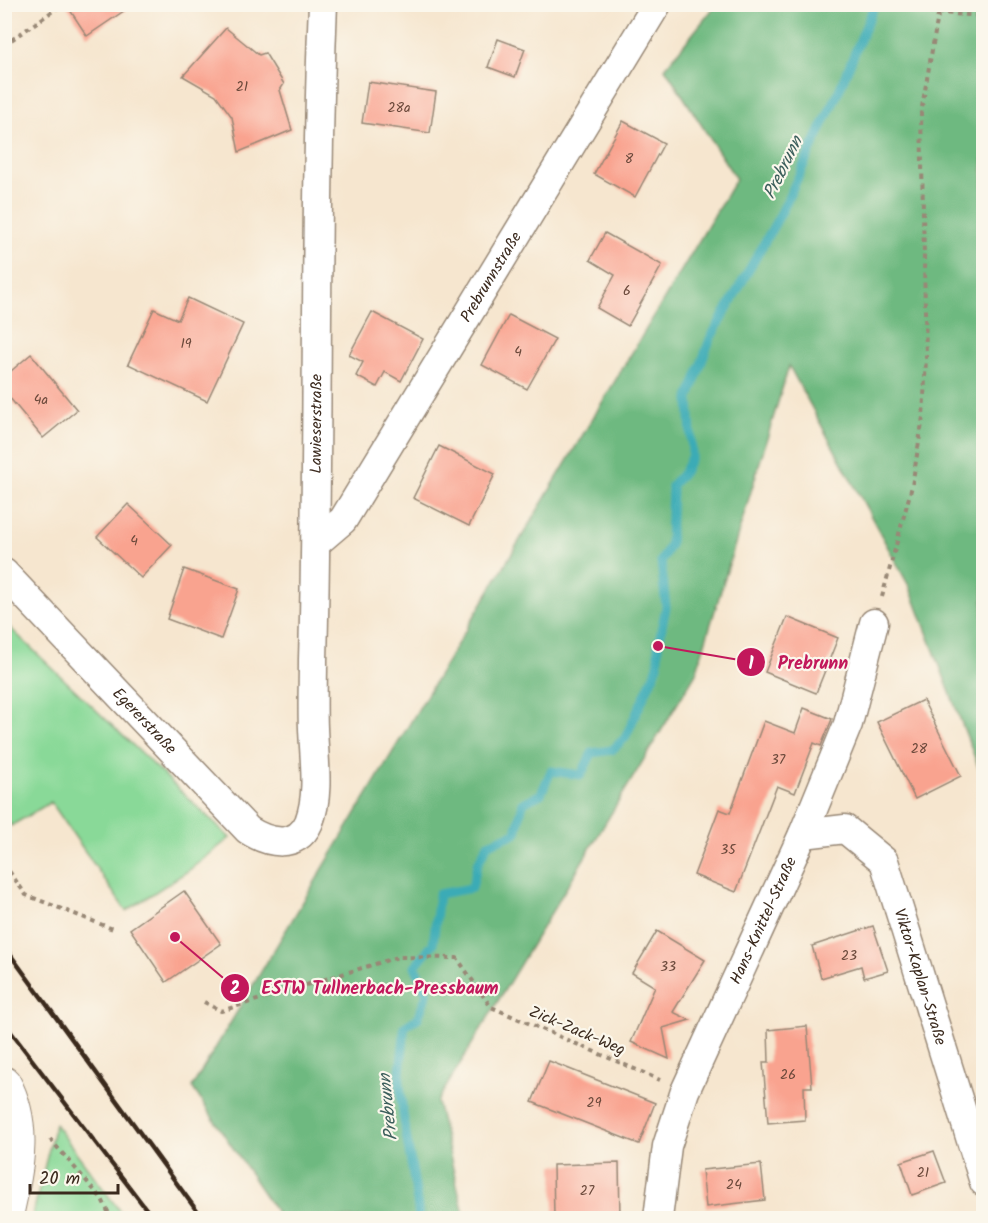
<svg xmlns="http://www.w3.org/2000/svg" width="988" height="1223" font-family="Kalam,sans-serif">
<rect width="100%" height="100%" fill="#fbf7ec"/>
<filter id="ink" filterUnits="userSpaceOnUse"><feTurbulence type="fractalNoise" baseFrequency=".0167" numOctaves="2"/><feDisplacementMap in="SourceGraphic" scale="12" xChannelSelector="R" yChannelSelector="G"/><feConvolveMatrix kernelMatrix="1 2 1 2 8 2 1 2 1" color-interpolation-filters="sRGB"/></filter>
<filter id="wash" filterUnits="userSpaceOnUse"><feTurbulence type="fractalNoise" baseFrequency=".008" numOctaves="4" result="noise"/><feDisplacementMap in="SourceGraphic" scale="24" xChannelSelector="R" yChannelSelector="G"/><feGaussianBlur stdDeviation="1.35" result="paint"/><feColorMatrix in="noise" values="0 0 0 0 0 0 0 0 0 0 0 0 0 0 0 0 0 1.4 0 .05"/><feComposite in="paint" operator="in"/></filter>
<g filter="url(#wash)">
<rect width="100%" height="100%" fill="#f6e6cf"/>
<!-- green -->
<g fill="#89d998" stroke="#62825b" stroke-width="1.5">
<polygon points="4,622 230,838 188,871 126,911 51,802 11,826 5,816"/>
<polygon points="55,1124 125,1218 32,1218"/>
</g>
<!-- forest -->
<polygon fill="#6eb980" stroke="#54724f" stroke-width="1.5" points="716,5 983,5 983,779 910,588 789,366 696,673 437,1102 465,1218 280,1218 192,1087 736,179 665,68"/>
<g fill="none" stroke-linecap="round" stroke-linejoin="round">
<!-- stream -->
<path stroke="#3aabb6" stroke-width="9" d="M419 1218C415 1173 402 1128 400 1082 399 1064 405 1045 404 1027L418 1018 427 994 415 966 433 944 439 894 472 888 477 865 488 844 516 833 523 803 541 794 551 771 581 775 592 753 612 750 625 738 658 666V646L666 607 661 561 670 545 672 485 684 472 692 455 689 398 710 339 781 213 838 93 875 4"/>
</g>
<g id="blocks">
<!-- building -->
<g fill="#f9a38f">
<polygon points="66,4 134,4 87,36"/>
<polygon points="226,28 259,55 265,53 284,84 280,90 292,130 239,152 232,117 216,95 183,76"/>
<polygon points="498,39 525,49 515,77 488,67"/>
<polygon points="368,82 436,92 430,133 362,123"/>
<polygon points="623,121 664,143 635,197 594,174"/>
<polygon points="605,233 662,265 628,326 597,308 615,275 590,260"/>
<polygon points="188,298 243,324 207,401 128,364 154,309 178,320"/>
<polygon points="372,312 423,339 401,381 385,372 377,387 356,376 363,362 349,355"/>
<polygon points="509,315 555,339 527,389 482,365"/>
<polygon points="31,354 77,410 43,438 4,391 4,377"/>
<polygon points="439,446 495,474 469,526 413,498"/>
<polygon points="128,504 172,545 141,578 97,537"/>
<polygon points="184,569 239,589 221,639 167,619"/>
<polygon points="787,617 838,638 816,693 765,672"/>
<polygon points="923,700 961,776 915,799 877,722"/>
<polygon points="804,708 832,719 821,746 814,743 795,793 777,786 736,892 694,875 719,809 730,813 764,721 795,733"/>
<polygon points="184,891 221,944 166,982 130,929"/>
<polygon points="873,926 888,971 864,978 861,966 821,978 812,946"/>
<polygon points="657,931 705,960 673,1012 690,1020 663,1028 669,1059 631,1042 655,987 632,973"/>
<polygon points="807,1026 812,1087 804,1087 805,1120 768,1123 763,1062 769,1062 768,1030"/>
<polygon points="549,1061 655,1103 639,1144 532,1102"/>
<polygon points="934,1151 946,1183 912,1195 901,1162"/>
<polygon points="619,1163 620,1218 554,1218 553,1165"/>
<polygon points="761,1164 765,1200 706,1207 702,1170"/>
</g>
</g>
</g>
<g filter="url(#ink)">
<use href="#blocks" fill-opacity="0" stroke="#988876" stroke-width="1.5"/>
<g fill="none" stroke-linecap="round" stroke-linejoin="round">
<defs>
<g id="minor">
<path id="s1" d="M316 543 343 520 657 4"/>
<path id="s2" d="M4 573 248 830C268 843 297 850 309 822 320 794 314 758 313 728 312 705 313 683 313 660 319 442 314 223 323 4"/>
<path id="s3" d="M803 834 845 829 884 861 984 1182"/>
<path id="s4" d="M658 1218 667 1146 685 1091 803 834 848 724 874 623"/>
</g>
<path id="tertiary" d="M4 1083C28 1127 16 1172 6 1218"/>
</defs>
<!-- minor casing -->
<use href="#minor" stroke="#988876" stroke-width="31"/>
<!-- tertiary casing -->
<use href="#tertiary" stroke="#988876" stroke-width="35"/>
<!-- path -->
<g stroke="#988876" stroke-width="4" stroke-dasharray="4.5 4.5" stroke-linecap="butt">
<polyline points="938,13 984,16"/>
<polyline points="4,45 63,4"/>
<polyline points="882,597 912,486 923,417 926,358 921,113 940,4"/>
<polyline points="4,864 26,895 113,929"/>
<polyline points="204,1002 221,1011 398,957 457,958 491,1007 660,1080"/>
<polyline points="50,1139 102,1199 111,1218"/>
</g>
<!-- minor -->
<use href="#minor" stroke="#fff" stroke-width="28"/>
<!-- tertiary -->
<use href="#tertiary" stroke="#fff" stroke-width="33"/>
<!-- rail -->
<g stroke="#3b2a1e" stroke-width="4.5">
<polyline points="4,946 202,1218"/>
<polyline points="4,1023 153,1218"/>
</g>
</g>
</g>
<g text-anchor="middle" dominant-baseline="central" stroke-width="4.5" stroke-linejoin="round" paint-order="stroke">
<!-- number labels -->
<g font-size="14" fill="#6a483a">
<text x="242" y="87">21</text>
<text x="399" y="108">28a</text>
<text x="629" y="159">8</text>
<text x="627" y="291">6</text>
<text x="186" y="344">19</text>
<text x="518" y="352">4</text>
<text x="41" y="400">4a</text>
<text x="134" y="541">4</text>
<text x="919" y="749">28</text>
<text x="778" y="760">37</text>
<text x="728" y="850">35</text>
<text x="849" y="956">23</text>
<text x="668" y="967">33</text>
<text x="788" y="1075">26</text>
<text x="594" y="1103">29</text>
<text x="923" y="1173">21</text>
<text x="734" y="1185">24</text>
<text x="587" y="1191">27</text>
</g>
<!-- street labels -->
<g font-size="16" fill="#3b2a1e" stroke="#fbf7ec">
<text stroke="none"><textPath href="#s1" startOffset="320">Prebrunnstraße</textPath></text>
<text stroke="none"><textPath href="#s2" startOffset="825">Lawieserstraße</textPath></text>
<text stroke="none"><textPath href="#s2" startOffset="204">Egererstraße</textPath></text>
<text stroke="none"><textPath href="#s4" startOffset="318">Hans-Knittel-Straße</textPath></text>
<text stroke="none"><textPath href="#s3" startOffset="214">Viktor-Kaplan-Straße</textPath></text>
<text transform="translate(577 1031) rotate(23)">Zick-Zack-Weg</text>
</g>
<!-- water labels -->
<g font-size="18" font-style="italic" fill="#3b5e5b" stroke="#fbf7ec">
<text transform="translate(784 168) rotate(-64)">Prebrunn</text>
<text transform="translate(389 1107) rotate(-96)">Prebrunn</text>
</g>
</g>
<!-- callouts -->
<path fill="none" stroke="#c2185b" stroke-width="2" d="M658 646L751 662M175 937L235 988"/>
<g fill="#c2185b" stroke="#fbf7ec" stroke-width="2">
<circle cx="658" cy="646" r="6"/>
<circle cx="175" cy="937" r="6"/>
<circle cx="751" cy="662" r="15"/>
<circle cx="235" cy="988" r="15"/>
</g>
<g font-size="18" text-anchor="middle" font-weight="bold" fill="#fff">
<text x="751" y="669">1</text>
<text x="235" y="994">2</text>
</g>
<g font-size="18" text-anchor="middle" font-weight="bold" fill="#c2185b" stroke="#fbf7ec" stroke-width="4.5" stroke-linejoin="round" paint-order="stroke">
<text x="813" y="669">Prebrunn</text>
<text x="380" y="994">ESTW Tullnerbach-Pressbaum</text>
</g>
<!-- margin -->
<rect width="988" height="1223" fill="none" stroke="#fbf7ec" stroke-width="24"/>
<!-- scale -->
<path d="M30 1184v9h88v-9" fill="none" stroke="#3b2a1e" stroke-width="3"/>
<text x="39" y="1184" font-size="18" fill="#3b2a1e" stroke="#fbf7ec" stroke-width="4.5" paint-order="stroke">20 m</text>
</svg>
